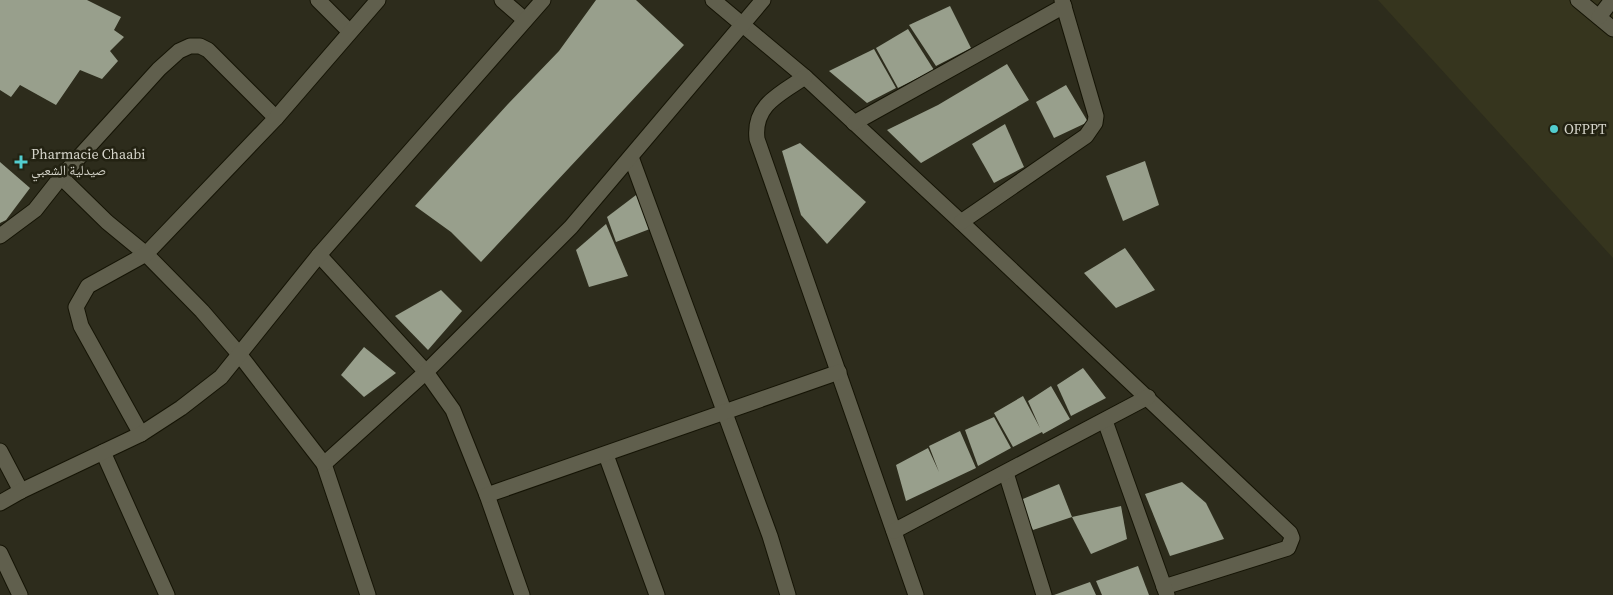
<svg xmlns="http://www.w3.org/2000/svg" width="1613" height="595" font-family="'Source Serif 4','Noto Naskh Arabic',serif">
<rect width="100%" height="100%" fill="#2d2c1c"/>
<!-- built -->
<polygon fill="#36351e" points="1378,0 1613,0 1613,258"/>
<!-- building -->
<g fill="#989f8c">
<polygon points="0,0 87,0 121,17 114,30 124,37 110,51 118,61 102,79 80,70 56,105 20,85 11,97 0,90"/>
<polygon points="596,0 636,0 684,45 481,262 451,232 415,206 508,104 559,51"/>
<polygon points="950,6 971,48 936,66 909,25"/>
<polygon points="908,29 934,70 898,88 876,48"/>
<polygon points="874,49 896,88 867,103 829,71"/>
<polygon points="1007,64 1029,100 921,163 887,130 938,105"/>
<polygon points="1066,85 1088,122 1054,138 1036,102"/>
<polygon points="1005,124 1024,167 994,183 972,144"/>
<polygon points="800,143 866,202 827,244 801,215 782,151"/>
<polygon points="1145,161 1159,205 1123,221 1106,176"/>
<polygon points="0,162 30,188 6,220 0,223"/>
<polygon points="640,192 655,227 616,242 607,217"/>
<polygon points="606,224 628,276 589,287 576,250"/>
<polygon points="1125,248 1155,290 1116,308 1084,273"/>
<polygon points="441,290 462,311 428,350 395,316"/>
<polygon points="364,347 396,373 364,397 341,375"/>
<polygon points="1083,368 1106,398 1071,416 1057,385"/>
<polygon points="1051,386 1070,419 1043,434 1042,432 1013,447 994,413 1023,396 1040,428 1028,401"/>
<polygon points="994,417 1011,448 978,466 965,430"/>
<polygon points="960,431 976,468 906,501 896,465 928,448 939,472 929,446"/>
<polygon points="1182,482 1206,503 1224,539 1170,556 1145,494"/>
<polygon points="1059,484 1072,517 1033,530 1018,501"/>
<polygon points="1121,506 1127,539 1091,554 1072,517"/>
<polygon points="1138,566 1149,595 1102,595 1096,581"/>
<polygon points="1090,582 1096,595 1054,595"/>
</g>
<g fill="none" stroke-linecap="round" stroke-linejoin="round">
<defs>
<g id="minor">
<polyline points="318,0 349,31"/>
<polyline points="502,0 525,20"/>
<polyline points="713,0 805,77 961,222 1290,533 1292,538 1288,548 1164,587"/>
<polyline points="1578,0 1613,29"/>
<polyline points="1599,17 1612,0"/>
<path d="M805 77C780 94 753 105 757 139L916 595"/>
<polyline points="854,123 1064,6"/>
<polyline points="631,157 770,536 788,595"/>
<polyline points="61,177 107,222 146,254 202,311 239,354 324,464 368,595"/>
<polyline points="961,222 1086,136 1095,123 1096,116 1062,0"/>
<polyline points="0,236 35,210 61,177 159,69 179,51 190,46 200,46 208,50 276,118"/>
<polyline points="319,255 426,372 453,410 487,495 522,595"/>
<polyline points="1105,421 1167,595"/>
<polyline points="141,434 81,326 76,307 88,286 146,254 276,118 378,0"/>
<polyline points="0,451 21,491"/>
<polyline points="103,452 167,595"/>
<polyline points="606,455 657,595"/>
<polyline points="324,464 426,372 571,227 763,0"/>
<polyline points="1006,473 1044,595"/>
<polyline points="487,495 839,372"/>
<polyline points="0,503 21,491 141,434 181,408 221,377 319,255 543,0"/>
<polyline points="894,531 1148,397"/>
<polyline points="0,553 20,595"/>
</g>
</defs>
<!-- minor casing -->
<use href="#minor" stroke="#151405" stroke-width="17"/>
<!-- minor -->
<use href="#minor" stroke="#605f4d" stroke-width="15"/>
</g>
<!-- markers -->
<g fill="#52cdcf" stroke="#232212" stroke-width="2">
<circle cx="1554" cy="129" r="5"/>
<path d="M18.5 154.5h5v5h5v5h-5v5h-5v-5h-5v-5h5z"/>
</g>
<g text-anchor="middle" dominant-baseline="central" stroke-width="5" stroke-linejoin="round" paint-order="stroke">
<!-- poi labels -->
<g font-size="14" fill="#d5d4ca" stroke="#232212" text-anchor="start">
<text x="1564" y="129">OFPPT</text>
<text x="31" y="154">Pharmacie Chaabi<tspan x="31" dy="16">صيدلية الشعبي</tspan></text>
</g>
</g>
</svg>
